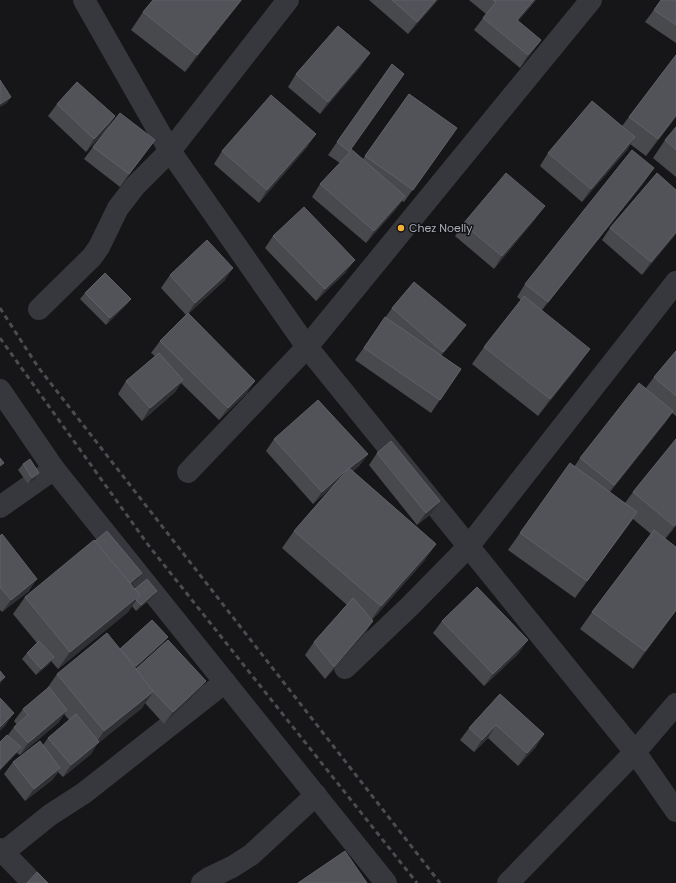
<svg xmlns="http://www.w3.org/2000/svg" width="676" height="883" font-family="Poppins,sans-serif">
<rect width="100%" height="100%" fill="#161618"/>
<g fill="none" stroke-linecap="round" stroke-linejoin="round">
<!-- minor -->
<g stroke="#37383d" stroke-width="22">
<polyline points="84,0 170,151 307,347 635,752 676,811"/>
<polyline points="39,309 92,257 99,247 118,208 135,186 170,151 288,0"/>
<polyline points="0,390 54,469 386,883"/>
<polyline points="188,472 307,347 591,0"/>
<polyline points="0,507 54,469"/>
<polyline points="345,668 410,606 468,547 676,282"/>
<polyline points="0,849 33,883"/>
<polyline points="4,852 50,815 84,793 225,682"/>
<polyline points="202,883 209,878 232,867 251,855 316,795"/>
<polyline points="508,883 635,752 676,704"/>
</g>
<!-- rail -->
<g stroke="#4a4c52" stroke-width="3" stroke-dasharray="5 4" stroke-linecap="butt">
<polyline points="0,308 38,367 440,883"/>
<polyline points="0,338 149,546 417,883"/>
</g>
</g>
<!-- wall -->
<g fill="#47494d">
<polygon points="153,0 242,0 185,72 131,30 143,12"/>
<polygon points="369,0 438,0 408,34"/>
<polygon points="469,0 536,0 518,21 541,40 520,68 474,30 486,14"/>
<polygon points="661,0 676,0 676,43 645,22"/>
<polygon points="676,55 676,117 646,156 630,144 627,150 582,202 540,166 548,153 622,126"/>
<polygon points="392,64 351,149 363,159 409,94 457,128 404,202 402,201 396,209 366,243 312,197 320,184 340,163 328,155"/>
<polygon points="361,66 320,114 288,87 296,74"/>
<polygon points="57,104 115,116 107,129 86,152 48,116"/>
<polygon points="676,127 676,177 653,158 665,140"/>
<polygon points="308,146 259,203 214,164 222,151"/>
<polygon points="93,147 146,152 120,187 84,159"/>
<polygon points="646,180 542,310 578,366 538,416 472,364 484,347 521,300 517,297 525,284"/>
<polygon points="676,190 676,234 642,275 602,240 610,228"/>
<polygon points="536,218 494,269 455,236 463,224"/>
<polygon points="273,236 346,272 316,301 265,248"/>
<polygon points="170,275 225,280 188,314 247,393 219,420 181,383 175,392 142,421 118,394 126,381 155,356 151,353 160,341 186,315 161,288"/>
<polygon points="85,293 131,299 126,305 106,325 80,299"/>
<polygon points="392,308 457,337 441,356 461,369 431,413 355,360"/>
<polygon points="676,351 676,416 672,413 665,423 610,492 625,503 633,492 676,439 676,526 665,539 676,611 633,669 580,629 592,612 651,534 633,519 575,598 508,550 520,533 574,467 580,458 646,388 654,377"/>
<polygon points="274,439 368,454 359,466 353,471 436,544 424,561 372,620 365,634 325,679 305,655 314,642 347,605 282,548 294,531 334,485 313,504 266,451"/>
<polygon points="377,453 431,514 417,525 369,465"/>
<polygon points="23,464 39,473 35,480 28,484 18,470"/>
<polygon points="0,536 29,591 2,612 0,610"/>
<polygon points="137,580 131,585 135,589 153,597 136,611 132,606 128,612 58,669 51,661 49,664 36,675 22,659 27,653 37,643 13,614 25,597"/>
<polygon points="152,620 168,637 163,643 135,668 197,693 164,724 145,703 142,708 97,744 91,754 63,777 58,772 52,780 25,801 4,774 13,762 43,745 48,738 69,720 64,714 59,722 20,755 17,753 16,754 8,735 14,727 17,725 14,721 23,709 46,690 57,674 120,650"/>
<polygon points="442,621 519,653 484,686 433,633"/>
<polygon points="500,694 536,747 518,766 488,738 474,752 460,740 469,728"/>
</g>
<!-- shaded-wall -->
<g fill="#2f3033">
<polygon points="241,0 242,0 185,72 197,55"/>
<polygon points="436,0 438,0 408,34 417,22"/>
<polygon points="534,0 536,0 508,33 517,20"/>
<polygon points="541,40 520,68 528,55"/>
<polygon points="370,53 361,66 320,114 328,102"/>
<polygon points="11,97 7,103 0,107 0,104"/>
<polygon points="676,115 676,117 646,156 658,139"/>
<polygon points="115,116 107,129 86,152 94,139"/>
<polygon points="316,134 308,146 259,203 267,190"/>
<polygon points="635,137 627,150 582,202 591,189"/>
<polygon points="155,140 146,152 120,187 129,174"/>
<polygon points="654,168 646,180 539,314 548,302"/>
<polygon points="405,196 396,209 366,243 374,231"/>
<polygon points="545,206 536,218 494,269 502,256"/>
<polygon points="676,232 676,234 642,275 651,262"/>
<polygon points="355,260 346,272 316,301 325,289"/>
<polygon points="233,268 225,280 187,315 195,303"/>
<polygon points="131,299 126,305 106,325 110,318"/>
<polygon points="466,325 457,337 434,364 443,352"/>
<polygon points="590,349 578,366 538,416 550,399"/>
<polygon points="183,380 175,392 142,421 150,408"/>
<polygon points="255,381 247,393 219,420 228,408"/>
<polygon points="673,411 665,423 605,497 614,485"/>
<polygon points="368,454 359,466 334,485 313,504 322,492 343,473"/>
<polygon points="39,473 35,480 28,484 32,478"/>
<polygon points="440,501 431,514 417,525 426,513"/>
<polygon points="637,512 625,529 575,598 587,581"/>
<polygon points="676,524 676,526 662,543"/>
<polygon points="436,544 424,561 369,623 381,606"/>
<polygon points="142,573 137,580 123,591 128,585"/>
<polygon points="37,579 29,591 2,612 11,600"/>
<polygon points="157,591 153,597 136,611 141,605"/>
<polygon points="140,595 128,612 58,669 70,652"/>
<polygon points="676,610 676,611 633,669 645,651"/>
<polygon points="373,621 365,634 325,679 334,667"/>
<polygon points="168,637 163,643 131,672 136,666"/>
<polygon points="528,640 519,653 484,686 493,674"/>
<polygon points="54,657 49,664 36,675 41,669"/>
<polygon points="5,677 0,684 0,681"/>
<polygon points="206,681 197,693 164,724 173,712"/>
<polygon points="154,691 142,708 97,744 91,754 63,777 71,765 94,746 104,731"/>
<polygon points="67,710 59,722 20,755 28,743"/>
<polygon points="14,713 5,726 0,731 0,727"/>
<polygon points="496,725 488,738 474,752 482,740"/>
<polygon points="544,734 536,747 518,766 527,753"/>
<polygon points="21,747 16,754 0,771 0,769"/>
<polygon points="60,768 52,780 25,801 34,789"/>
</g>
<!-- building -->
<g fill="#525359" stroke="#5f6168">
<polygon points="153,0 241,0 197,55 143,12"/>
<polygon points="392,0 436,0 417,22"/>
<polygon points="493,0 534,0 517,20 541,40 528,55 483,18 496,2"/>
<polygon points="661,0 676,0 676,25 654,10"/>
<polygon points="338,26 370,53 328,102 296,74"/>
<polygon points="676,55 676,115 658,139 629,117"/>
<polygon points="392,64 404,74 351,149 405,196 374,231 320,184 350,152 337,142"/>
<polygon points="0,80 11,97 0,104"/>
<polygon points="77,82 115,116 94,139 57,104"/>
<polygon points="409,94 457,128 413,190 365,156"/>
<polygon points="271,95 316,134 267,190 222,151"/>
<polygon points="592,101 635,137 591,189 548,153"/>
<polygon points="120,113 155,140 129,174 93,147"/>
<polygon points="676,127 676,150 665,140"/>
<polygon points="632,150 654,168 548,302 525,284"/>
<polygon points="506,173 545,206 502,256 463,224"/>
<polygon points="657,173 676,190 676,232 651,262 610,228"/>
<polygon points="304,207 355,260 325,289 273,236"/>
<polygon points="207,240 233,268 195,303 170,275"/>
<polygon points="105,273 131,299 110,318 85,293"/>
<polygon points="414,282 466,325 443,352 392,308"/>
<polygon points="524,296 590,349 550,399 484,347"/>
<polygon points="188,313 255,381 228,408 160,341"/>
<polygon points="385,317 461,369 440,400 364,348"/>
<polygon points="676,351 676,396 654,377"/>
<polygon points="159,353 183,380 150,408 126,381"/>
<polygon points="639,383 673,411 614,485 580,458"/>
<polygon points="318,400 368,454 343,473 322,492 274,439"/>
<polygon points="676,439 676,524 674,526 633,492"/>
<polygon points="391,441 440,501 426,513 377,453"/>
<polygon points="0,458 4,463 0,466"/>
<polygon points="30,459 39,473 32,478 23,464"/>
<polygon points="570,463 637,512 587,581 520,533"/>
<polygon points="349,468 436,544 381,606 294,531"/>
<polygon points="654,530 676,547 676,610 645,651 592,612"/>
<polygon points="107,531 142,573 130,583 95,541"/>
<polygon points="2,534 37,579 11,600 0,587 0,536"/>
<polygon points="94,540 140,595 70,652 25,597"/>
<polygon points="147,579 157,591 141,605 136,600 140,595 135,589"/>
<polygon points="477,587 528,640 493,674 442,621"/>
<polygon points="353,598 373,621 334,667 314,642"/>
<polygon points="152,620 168,637 136,666 120,649"/>
<polygon points="107,633 154,691 104,731 57,674"/>
<polygon points="168,640 206,681 173,712 153,691 136,669"/>
<polygon points="39,641 54,657 41,669 27,653"/>
<polygon points="0,671 5,677 0,681"/>
<polygon points="49,687 67,710 28,743 14,727 28,715 23,709"/>
<polygon points="500,694 544,734 527,753 496,725 482,740 469,728"/>
<polygon points="0,698 14,713 0,727"/>
<polygon points="76,714 99,742 71,765 48,738"/>
<polygon points="7,735 21,747 0,769 0,742"/>
<polygon points="40,741 60,768 34,789 13,762"/>
<polygon points="345,851 367,883 298,883"/>
<polygon points="37,872 48,883 27,883"/>
</g>
<!-- markers -->
<circle fill="#f2b134" stroke="#111113" stroke-width="1.5" cx="401" cy="228" r="4"/>
<g text-anchor="middle" dominant-baseline="central" stroke-width="3" stroke-linejoin="round" paint-order="stroke">
<!-- poi labels -->
<g font-size="11" fill="#a8adb8" stroke="#111113" text-anchor="start">
<text x="409" y="228">Chez Noelly</text>
</g>
</g>
</svg>
